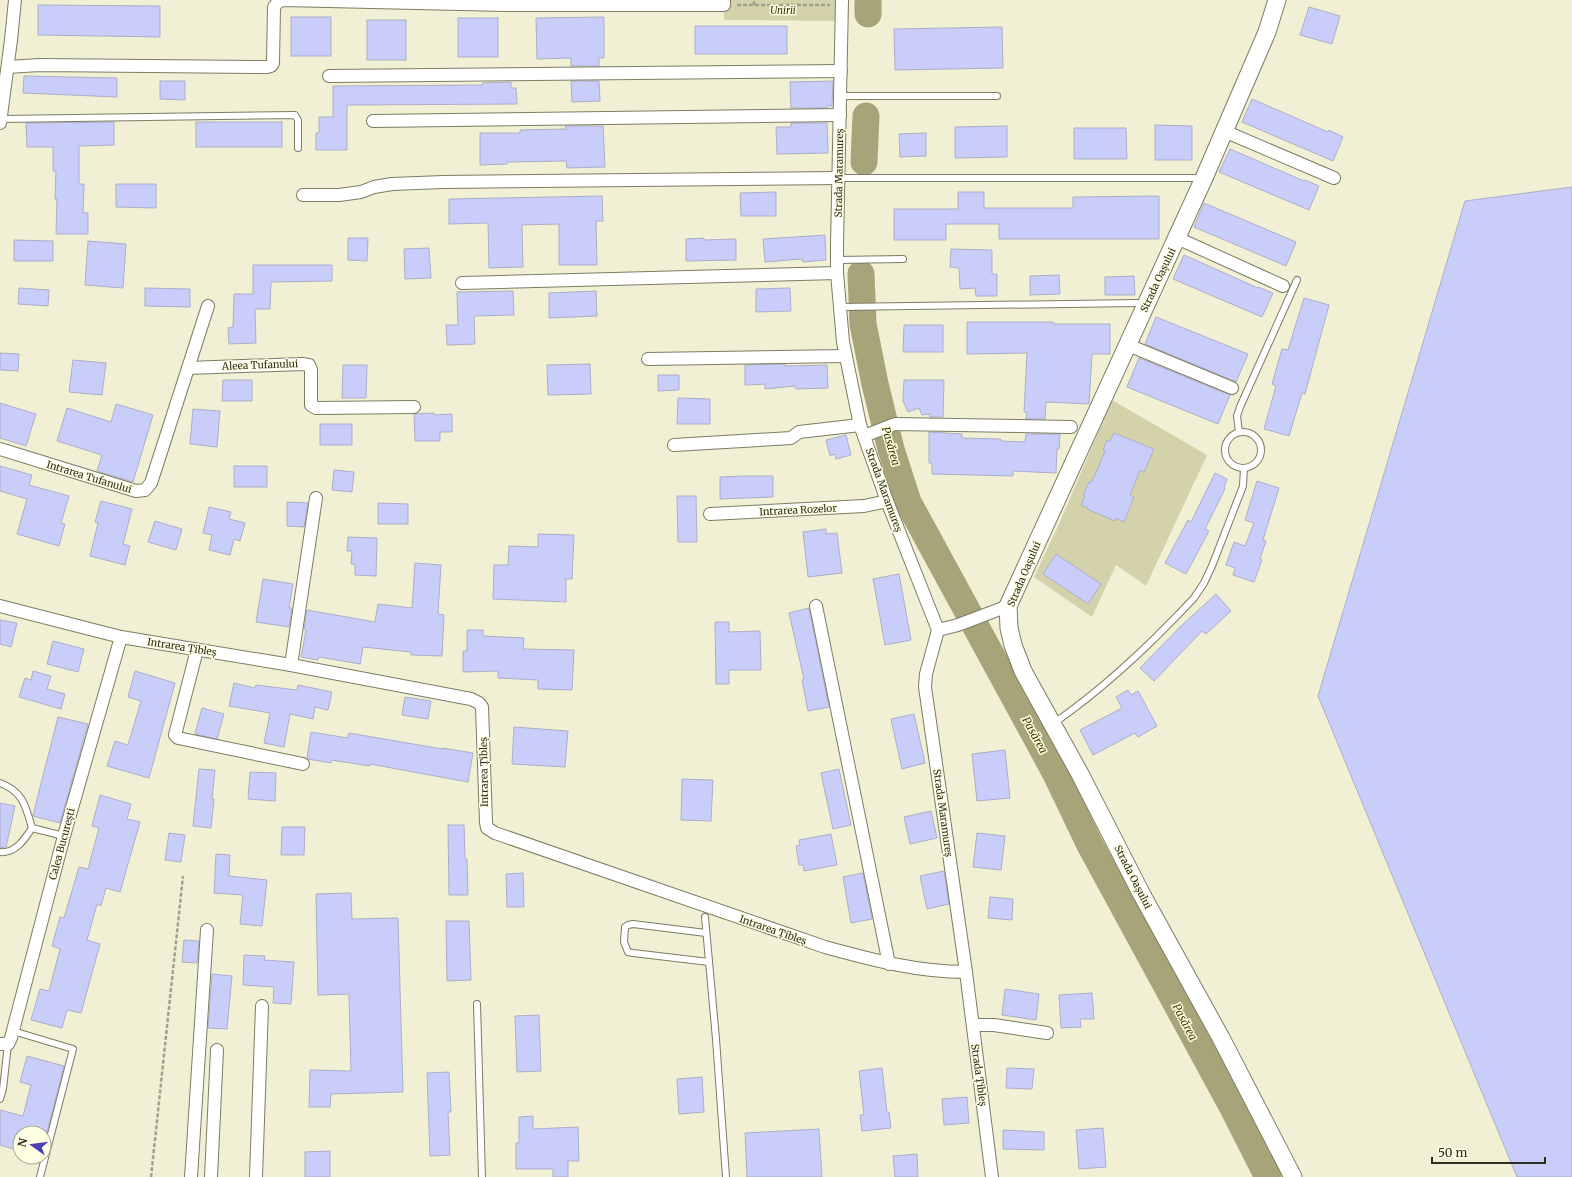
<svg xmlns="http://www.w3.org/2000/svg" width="1572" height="1177" font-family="Merriweather,serif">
<rect width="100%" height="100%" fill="#f1f0d5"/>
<!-- green -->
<g fill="#d3d2aa">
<polygon points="724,0 842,0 842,21 724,20"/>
<polygon points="1112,400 1207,455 1146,586 1116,565 1092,617 1034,577 1059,524"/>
</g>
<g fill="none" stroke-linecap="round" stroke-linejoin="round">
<!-- river -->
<g stroke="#a6a478" stroke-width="27">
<polyline points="868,14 868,0"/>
<polyline points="864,162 866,116"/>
<polyline points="861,274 863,324 875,384 891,449 908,502 1055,772 1089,843 1232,1106 1268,1177"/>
</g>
</g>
<!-- building -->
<g fill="#c9cdf9" stroke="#acaec8">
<polygon points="38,5 160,6 160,37 38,35"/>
<polygon points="1309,7 1340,16 1332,44 1300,35"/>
<rect x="291" y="17" width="40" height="39"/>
<polygon points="604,17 604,58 599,58 599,66 571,66 571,58 537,59 536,18"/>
<rect x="458" y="18" width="40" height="39"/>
<rect x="367" y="20" width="39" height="40"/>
<rect x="695" y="26" width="92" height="28"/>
<polygon points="1002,27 1003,68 895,70 894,29"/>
<polygon points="24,76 117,78 117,97 23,93"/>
<polygon points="160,81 185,81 185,100 160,99"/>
<polygon points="571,81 599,81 600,101 572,102"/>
<polygon points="833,81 832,106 827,106 827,108 791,108 790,82"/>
<polygon points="511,82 511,88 516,88 517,104 347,105 347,150 316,150 316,133 319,133 319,117 333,117 333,86 483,85 482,83"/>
<polygon points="1252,99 1328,132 1329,130 1343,137 1333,161 1242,122"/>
<polygon points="114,122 114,145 79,146 79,184 84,184 83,213 88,213 88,234 56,234 57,199 55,199 56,171 53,171 53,147 27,147 26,123"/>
<rect x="196" y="122" width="86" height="25"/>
<polygon points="791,123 827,123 828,153 777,154 776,127 791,127"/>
<polygon points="1155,125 1192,126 1192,160 1155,160"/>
<polygon points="565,126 603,126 605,167 567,168 566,161 507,162 507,164 480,165 480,133 520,133 520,130 566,129"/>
<polygon points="1007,126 1007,157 955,158 955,127"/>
<polygon points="1074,128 1126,128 1127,159 1074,159"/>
<polygon points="926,133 926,156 900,157 899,134"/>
<polygon points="1230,149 1304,181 1305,180 1319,186 1309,210 1219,172"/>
<polygon points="116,184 156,184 156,208 116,207"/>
<polygon points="1572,187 1572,1177 1517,1177 1318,696 1465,201"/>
<polygon points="776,192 776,216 741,216 740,193"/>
<polygon points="958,192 984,192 984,208 1073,208 1073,197 1159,196 1159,239 999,239 999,224 946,224 946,240 894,240 894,209 958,209"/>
<polygon points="602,196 603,221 596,221 597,265 559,265 559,224 522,225 523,267 489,268 488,223 449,224 449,199"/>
<polygon points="1204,203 1296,242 1286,266 1194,227"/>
<polygon points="825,235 826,260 803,262 802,259 765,262 763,239"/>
<polygon points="348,238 368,238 367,261 348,260"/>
<polygon points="704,238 704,240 736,239 736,260 686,261 686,239"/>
<polygon points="14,240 53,241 53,261 14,261"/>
<polygon points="88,241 126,244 123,288 85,285"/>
<polygon points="429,248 431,278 405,279 404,249"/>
<polygon points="951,249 992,250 992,274 997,274 997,296 976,296 975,288 960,289 959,268 950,267"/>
<polygon points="1184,255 1258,288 1258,287 1273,293 1262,317 1173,279"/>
<polygon points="253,265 332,265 332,281 271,282 270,309 255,309 256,343 229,344 228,328 233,327 234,294 253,294"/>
<polygon points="1059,275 1060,294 1030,295 1030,276"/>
<polygon points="1134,276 1135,295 1105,295 1105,277"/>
<polygon points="19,288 49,290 48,306 18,304"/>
<polygon points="145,288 190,289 190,307 145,306"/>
<polygon points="790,288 791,311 756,312 756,289"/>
<polygon points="513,291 514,315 474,316 475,344 447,345 446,325 458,325 457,292"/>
<polygon points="596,291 597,316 549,318 549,293"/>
<polygon points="1304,298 1329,305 1305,394 1302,393 1289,436 1264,429 1276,386 1272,384 1282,349 1288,350"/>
<polygon points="1156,317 1248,354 1236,382 1145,344"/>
<polygon points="967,322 1053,322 1053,324 1110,324 1110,354 1092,354 1089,404 1046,402 1045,419 1026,419 1027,412 1024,412 1027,353 967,354"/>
<polygon points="904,325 943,325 943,352 903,352"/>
<polygon points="0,353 19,354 18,371 0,370"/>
<polygon points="1139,358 1230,395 1218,424 1127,387"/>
<polygon points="73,360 106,363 102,395 69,392"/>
<polygon points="590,364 591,394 548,395 547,365"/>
<polygon points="785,364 785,366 827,365 828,388 796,389 795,386 765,389 765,384 745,385 745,365"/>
<polygon points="343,365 367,365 366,398 342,398"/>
<polygon points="658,375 679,375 679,390 658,391"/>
<polygon points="223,380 252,380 252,401 222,401"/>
<polygon points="904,380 944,380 943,417 930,417 930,414 922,415 919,408 908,412 903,401"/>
<polygon points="678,398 710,399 710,424 677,424"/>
<polygon points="0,403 36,414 26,446 0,438"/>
<polygon points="116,404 153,415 133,482 97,471 102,455 57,441 67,408 111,422"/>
<polygon points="193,409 220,411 217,447 190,444"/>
<polygon points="434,413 434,415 452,414 452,432 440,432 440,441 415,441 414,414"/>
<rect x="320" y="424" width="32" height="21"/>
<polygon points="929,432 962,434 962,438 1001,439 1001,441 1025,442 1026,434 1060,434 1059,449 1057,449 1056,473 1013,471 1013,476 932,474 932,463 929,463"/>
<polygon points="1114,433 1154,449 1144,472 1140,470 1130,495 1134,497 1124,522 1116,518 1115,521 1087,509 1088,508 1081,505 1085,496 1083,495 1089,482 1091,482 1095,475 1105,451 1103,450 1107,440 1110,441"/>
<polygon points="846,435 851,455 836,459 835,454 830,456 826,440"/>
<polygon points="0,466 32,475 29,485 69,496 61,523 65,524 59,546 17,534 27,499 0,491"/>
<rect x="234" y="466" width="33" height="21"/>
<polygon points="334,470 354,472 352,492 332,490"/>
<polygon points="1215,473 1227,479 1224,488 1225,489 1205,529 1209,531 1186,574 1165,563 1188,520 1191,522"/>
<polygon points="745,476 773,476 773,497 720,499 720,477"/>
<polygon points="1257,481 1279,488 1263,540 1266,541 1260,559 1262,560 1254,582 1233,575 1235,568 1226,565 1234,542 1245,546 1254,523 1245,520"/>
<polygon points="677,496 696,496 697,542 678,542"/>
<polygon points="101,501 132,509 123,544 130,546 125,565 90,556 98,523 95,522"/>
<polygon points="287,502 308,503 304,527 287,526"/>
<polygon points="378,503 408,504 408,524 378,524"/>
<polygon points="209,507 231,512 229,519 245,523 240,541 234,539 230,555 209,550 212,535 203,533"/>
<polygon points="155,521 182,529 176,550 148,542"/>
<polygon points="826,529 826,534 837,533 842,573 808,577 803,532"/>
<polygon points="538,534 574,535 572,579 566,579 566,602 493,599 494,565 508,565 509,546 538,547"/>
<polygon points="348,537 377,538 376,576 355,575 355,564 351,564 352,551 347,551"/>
<polygon points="1056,554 1101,584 1088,604 1043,574"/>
<polygon points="415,563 441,565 438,614 444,615 442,656 411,655 411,652 363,647 360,664 319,657 318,660 301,657 306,630 304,629 307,610 375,622 378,604 412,608"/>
<polygon points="899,574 911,640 885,645 873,579"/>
<polygon points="263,579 293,584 289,608 292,608 289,627 256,622"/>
<polygon points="1216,594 1231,611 1206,634 1202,631 1154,681 1140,668 1180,627"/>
<polygon points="809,608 829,707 808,711 802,680 804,679 789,613"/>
<polygon points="0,620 17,623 11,647 0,644"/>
<polygon points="715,622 729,622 729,632 760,631 761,670 729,670 729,684 716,684"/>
<polygon points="467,630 483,630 483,636 524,638 523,649 574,650 572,690 538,689 538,680 498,678 498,671 463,672 463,651 467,651"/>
<polygon points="53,641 84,649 78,672 47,664"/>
<polygon points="33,671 51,676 47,689 65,694 61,709 19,697 25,678 31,680"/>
<polygon points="135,671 175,683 149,778 107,766 115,741 128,745 141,701 128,697"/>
<polygon points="234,683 255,688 256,685 297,690 298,685 332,692 328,710 315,707 313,719 290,714 284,747 264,743 270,713 229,706"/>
<polygon points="1128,690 1131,695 1138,691 1157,726 1138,737 1135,733 1093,755 1080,730 1122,708 1116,697"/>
<polygon points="405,697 431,701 428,719 402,715"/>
<polygon points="202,708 224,714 217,739 195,734"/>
<polygon points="914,714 925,763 902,769 891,719"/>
<polygon points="58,717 88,724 60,823 33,816 33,815"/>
<polygon points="514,727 568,731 565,767 512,764"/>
<polygon points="311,732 348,738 349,733 442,749 442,748 473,753 468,782 370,764 370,766 331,760 331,763 308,759 307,758"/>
<polygon points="1005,750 1010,798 977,801 972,754"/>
<polygon points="199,769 215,770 212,799 214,799 211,828 193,826"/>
<polygon points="839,769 851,825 833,829 821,773"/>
<polygon points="250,772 276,773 275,801 248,799"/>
<polygon points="682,779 713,780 711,821 681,820"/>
<polygon points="100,795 131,804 127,819 140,822 120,892 106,888 101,906 97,904 87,940 100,944 81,1013 67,1010 62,1028 31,1020 40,989 49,991 60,949 52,946 60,917 64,918 79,867 88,869 99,828 92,826"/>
<polygon points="0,803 15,806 6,847 5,847 0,848"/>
<polygon points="931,811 937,838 910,844 904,817"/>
<polygon points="448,825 464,825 465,859 467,859 468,895 449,895"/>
<polygon points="282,827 305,827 304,855 281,855"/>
<polygon points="169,833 185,835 181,862 165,860"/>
<polygon points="977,833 1005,836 1001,870 973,867"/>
<polygon points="831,834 837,865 804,871 803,865 799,865 796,846 800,845 799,840"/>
<polygon points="216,854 230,855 229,876 267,880 262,926 240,924 243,895 214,893"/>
<polygon points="944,871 949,904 927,909 920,876"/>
<polygon points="523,873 524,907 507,907 506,874"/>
<polygon points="863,873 872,919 851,923 843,877"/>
<polygon points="351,893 352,919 398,918 403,1092 331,1094 330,1107 309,1107 310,1070 351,1071 349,994 318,995 316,894"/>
<polygon points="990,897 1013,899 1012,920 988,918"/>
<polygon points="446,921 469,921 471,980 447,981"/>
<polygon points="184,940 199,941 197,963 182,962"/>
<polygon points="244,955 265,956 264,960 294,962 291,1004 273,1003 274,987 243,985"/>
<polygon points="212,974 232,976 227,1029 208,1028"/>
<polygon points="1005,989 1039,994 1036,1020 1002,1015"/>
<polygon points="1092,993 1094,1019 1080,1019 1081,1027 1061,1028 1059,995"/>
<polygon points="539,1015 541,1071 517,1072 515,1016"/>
<polygon points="27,1056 64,1066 47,1133 20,1133 20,1151 0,1145 0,1110 23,1116 31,1085 20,1082"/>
<polygon points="882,1068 887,1112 889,1112 891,1128 862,1131 860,1115 864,1115 859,1071"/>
<polygon points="1007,1068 1034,1069 1032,1089 1006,1088"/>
<polygon points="449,1072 451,1112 448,1112 450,1155 430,1156 427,1073"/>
<polygon points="702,1077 704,1112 679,1114 677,1079"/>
<polygon points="967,1097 969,1123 944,1125 942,1099"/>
<polygon points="533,1116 533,1129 578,1127 579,1161 568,1161 568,1177 553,1177 553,1169 516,1169 516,1143 519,1143 519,1117"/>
<polygon points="1103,1128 1106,1167 1079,1169 1076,1130"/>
<polygon points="819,1129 822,1177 747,1177 745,1133"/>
<polygon points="1003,1130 1044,1132 1044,1150 1003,1149"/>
<polygon points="330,1151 330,1177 305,1177 305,1152"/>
<polygon points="917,1154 918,1177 895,1177 893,1156"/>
</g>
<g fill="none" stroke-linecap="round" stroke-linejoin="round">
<defs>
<g id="lane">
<polyline points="840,96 997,96"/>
<polyline points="1,119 295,115 298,120 298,148"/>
<polyline points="839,178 1201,178"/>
<polyline points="837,260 903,259"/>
<polyline points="840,307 1137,303"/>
<circle cx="1243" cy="450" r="18"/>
<polyline points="1239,432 1237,416 1240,407 1297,280"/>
<path d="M1054 723C1106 687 1151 644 1194 598L1204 583 1212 566 1243 486 1244 468"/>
<path d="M0 783C23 791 26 807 32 828L64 836"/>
<path d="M0 852C15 854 25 839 32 828"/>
<polyline points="705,917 716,1039 726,1177"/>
<polyline points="706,933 633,924 628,925 625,927 624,942 628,952 633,953 709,962"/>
<polyline points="477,1004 482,1177"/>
<polyline points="13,1031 73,1049 40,1177"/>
<polyline points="0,1099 3,1089 8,1044"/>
</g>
<g id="street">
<polyline points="842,0 837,245 837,273 843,342 860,425 887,501 938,630 926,674 925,687 966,972 992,1177"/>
<polyline points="8,67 39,65 267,67 271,66 273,63 274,7 278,2 283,0 506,5 724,5 724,0"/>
<polyline points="329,76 841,71"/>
<polyline points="373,121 840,115"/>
<polyline points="0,123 11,40 15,0"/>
<polyline points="1224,131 1334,178"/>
<polyline points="303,195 339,195 361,192 374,187 392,184 443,182 839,178"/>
<polyline points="1177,238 1283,286"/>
<polyline points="462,283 837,273"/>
<polyline points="1128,345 1232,388"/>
<polyline points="648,359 846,356"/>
<polyline points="188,368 302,364 309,365 311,370 311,405 316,408 414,407"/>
<polyline points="864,436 895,424 1071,427"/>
<polyline points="674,445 791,438 799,432 860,425"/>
<polyline points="0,449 136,491 145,490 151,483 208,306"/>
<polyline points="710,514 864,506 887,501"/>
<path d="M0 606 121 637 291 665 471 699 479 703 482 707 486 822 487 828 495 833 825 947C872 960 918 972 966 972"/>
<polyline points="816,606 889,964"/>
<polyline points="938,630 958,625 1008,606"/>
<polyline points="197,650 175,735 178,738 303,764"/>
<polyline points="291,665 316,498"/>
<polyline points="973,1025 994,1025 1047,1033"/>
<polyline points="0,1044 8,1044 11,1038 64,836 121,637"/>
<polyline points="191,1177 207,930"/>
<polyline points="211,1177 217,1050"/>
<polyline points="256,1177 262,1006"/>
</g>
<polyline id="secondary" points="1277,0 1267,32 1204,178 1008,606 1009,628 1013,645 1023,671 1080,774 1142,895 1221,1038 1293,1177"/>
</defs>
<!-- lane casing -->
<use href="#lane" stroke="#7d7c63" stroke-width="8"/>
<!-- street casing -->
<use href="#street" stroke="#7d7c63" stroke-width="14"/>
<!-- secondary casing -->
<use href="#secondary" stroke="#7d7c63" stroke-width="19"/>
<!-- path -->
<g stroke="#a1a08c" stroke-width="2.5" stroke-dasharray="4 2" stroke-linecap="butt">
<polyline points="737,5 830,5"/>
<polyline points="754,5 754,0"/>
<polyline points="151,1177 183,876"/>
</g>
<!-- lane -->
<use href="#lane" stroke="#fff" stroke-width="6"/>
<!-- street -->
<use href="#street" stroke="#fff" stroke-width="12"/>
<!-- secondary -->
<use href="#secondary" stroke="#fff" stroke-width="17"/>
</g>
<g text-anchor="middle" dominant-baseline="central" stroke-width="3" stroke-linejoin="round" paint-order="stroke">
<!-- park labels -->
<g font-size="10" font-style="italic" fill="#35330e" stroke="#fefee2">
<text x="783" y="10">Unirii</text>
</g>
<!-- street labels -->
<g font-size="10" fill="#2d2d22" stroke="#fefee2">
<text transform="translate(839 173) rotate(-89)">Strada Maramureș</text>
<text transform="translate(1158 280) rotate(-65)">Strada Oașului</text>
<text transform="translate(260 365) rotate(-2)">Aleea Tufanului</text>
<text transform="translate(89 477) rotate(17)">Intrarea Tufanului</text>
<text transform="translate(884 490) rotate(70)">Strada Maramureș</text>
<text transform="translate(798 510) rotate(-3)">Intrarea Rozelor</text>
<text transform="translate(1024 574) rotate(-67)">Strada Oașului</text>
<text transform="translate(182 647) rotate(9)">Intrarea Țibleș</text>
<text transform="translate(484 772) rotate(-91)">Intrarea Țibleș</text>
<text transform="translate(943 813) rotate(82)">Strada Maramureș</text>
<text transform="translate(62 844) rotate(-75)">Calea București</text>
<text transform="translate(1133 877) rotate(63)">Strada Oașului</text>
<text transform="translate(773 930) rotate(19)">Intrarea Țibleș</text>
<text transform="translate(979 1075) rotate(82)">Strada Țibleș</text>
</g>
<!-- water labels -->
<g font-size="11" font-style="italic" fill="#3d3a00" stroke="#fefee2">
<text transform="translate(891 446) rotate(74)">Pasărea</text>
<text transform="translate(1035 735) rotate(61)">Pasărea</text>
<text transform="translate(1185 1022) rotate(62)">Pasărea</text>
</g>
</g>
<!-- north arrow -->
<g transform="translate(32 1145) rotate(284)"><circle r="19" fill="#fefee2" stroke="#aaaa95"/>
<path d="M0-3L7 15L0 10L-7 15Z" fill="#4b3fb6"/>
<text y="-6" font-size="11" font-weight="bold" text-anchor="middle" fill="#2d2d22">N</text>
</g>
<!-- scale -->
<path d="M1432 1157v6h113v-6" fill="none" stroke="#2d2d22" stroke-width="2"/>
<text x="1438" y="1157" font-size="12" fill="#2d2d22" stroke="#fefee2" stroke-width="3" paint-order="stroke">50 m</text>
</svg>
